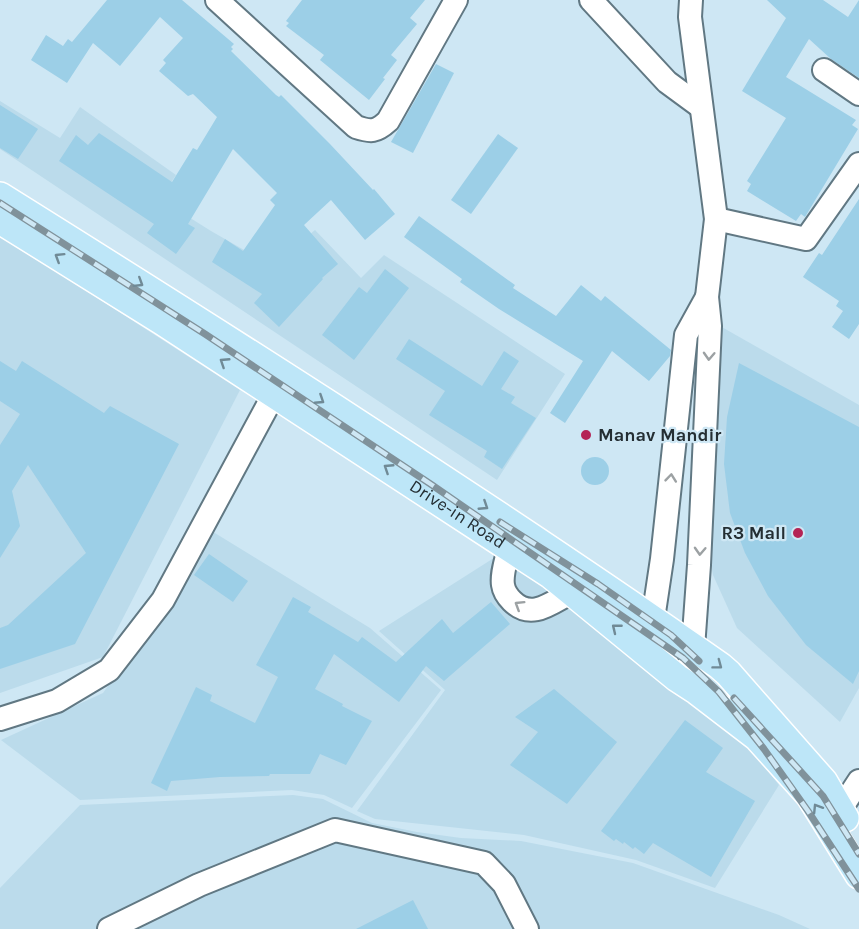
<svg xmlns="http://www.w3.org/2000/svg" width="859" height="929" font-family="Karla,sans-serif">
<rect width="100%" height="100%" fill="#cee7f4"/>
<!-- built -->
<g fill="#bbdbeb">
<polygon points="0,101 60,138 80,107 176,175 160,199 211,231 272,266 315,230 361,278 384,255 565,374 497,480 0,149"/>
<polygon points="0,235 240,390 103,657 0,693"/>
<polygon points="720,326 859,405 859,688 840,722 737,628 713,575 694,482"/>
<polygon points="210,530 370,628 441,690 352,808 324,795 292,790 80,800 1,740 103,693 168,602"/>
<polygon points="497,556 548,583 741,737 779,785 715,888 636,860 524,835 375,819 357,811 445,690 379,631"/>
<polygon points="293,795 323,799 372,823 417,832 461,838 521,841 633,863 779,915 810,929 0,929 0,888 80,805"/>
</g>
<!-- building -->
<g fill="#9ccfe7">
<polygon points="107,0 182,0 234,44 231,47 233,49 231,51 276,95 279,97 281,95 330,144 373,190 374,189 395,214 365,240 331,200 304,225 338,264 322,278 323,279 279,327 254,303 262,294 212,262 225,239 243,251 275,205 270,200 277,193 233,149 188,224 195,228 176,254 147,233 154,224 59,161 76,135 88,145 99,133 172,182 193,148 197,150 217,117 193,94 188,96 159,71 166,63 163,60 183,38 160,17 120,66 93,43 67,83 31,60 46,35 63,46 68,39 72,42"/>
<polygon points="302,0 425,0 410,18 417,24 391,55 397,60 383,78 385,79 369,100 320,60 324,55 286,26 289,23 286,21"/>
<polygon points="767,0 823,0 848,17 859,0 859,78 831,59 809,39 786,77 856,120 852,125 858,129 805,217 801,214 796,221 747,191 751,184 747,181 786,118 742,91 786,18"/>
<polygon points="436,64 454,73 413,153 391,142"/>
<polygon points="0,105 38,129 18,159 0,148"/>
<polygon points="498,134 518,148 471,214 451,200"/>
<polygon points="859,199 859,324 849,339 832,327 843,311 836,306 839,301 803,277 819,253 822,255"/>
<polygon points="419,216 515,285 513,288 556,316 581,285 601,301 605,296 671,350 670,356 649,381 612,351 565,423 550,413 583,361 499,309 460,282 462,279 404,237"/>
<polygon points="385,269 409,288 354,360 322,335 359,287 367,293"/>
<polygon points="409,339 482,386 504,351 519,361 501,389 515,397 511,403 536,418 502,469 484,457 487,451 429,415 445,391 396,359"/>
<polygon points="0,361 16,371 22,361 104,413 110,406 179,444 75,644 0,669 0,628 8,625 86,553 28,465 12,491 20,526 0,558 0,445 20,414 0,401"/>
<polygon points="739,363 859,427 859,671 853,684 806,645 768,596 745,553 730,513 724,464 727,417"/>
<circle cx="595" cy="471" r="14"/>
<polygon points="209,554 248,581 233,602 194,575"/>
<polygon points="293,597 311,607 308,612 358,642 362,637 396,662 442,619 453,633 491,602 510,624 444,681 426,666 399,702 334,654 315,689 343,704 342,706 372,721 346,765 320,754 310,774 270,774 269,776 220,777 171,781 167,791 151,783 196,687 212,695 210,701 255,723 278,677 256,665"/>
<polygon points="554,689 617,742 567,804 510,765 538,732 515,717"/>
<polygon points="685,720 723,748 706,772 755,801 711,877 653,843 644,854 635,847 633,849 624,842 623,844 616,839 614,841 601,831"/>
<polygon points="413,900 428,929 356,929"/>
</g>
<g fill="none" stroke-linecap="round" stroke-linejoin="round">
<defs>
<g id="minor">
<path d="M217 0 356 127C371 132 376 132 388 121L456 0"/>
<polyline points="591,0 667,82 701,107"/>
<polyline points="824,70 859,94"/>
<polyline points="716,219 806,239 859,164"/>
<path d="M509 547C507 559 501 573 503 585 504 592 507 596 512 601 532 621 552 602 572 592"/>
<polyline points="643,650 653,619 662,559 686,335 707,297"/>
<polyline points="685,683 693,648 699,565 710,326 707,297 716,219 690,17 691,0"/>
<polyline points="0,719 57,701 109,670 163,600 274,394 277,376"/>
<polyline points="840,810 859,781"/>
<polyline points="109,929 199,885 335,830 484,863 504,884 527,929"/>
</g>
<g id="major">
<path d="M0 196C243 348 485 502 720 666L728 673 824 782 845 818"/>
<path id="s1" d="M0 220 162 321 551 575 677 678 697 691 757 737 810 796 859 875"/>
</g>
</defs>
<!-- minor casing -->
<use href="#minor" stroke="#617883" stroke-width="26"/>
<!-- major casing -->
<use href="#major" stroke="#fff" stroke-width="30"/>
<!-- minor -->
<use href="#minor" stroke="#fff" stroke-width="22"/>
<!-- major -->
<use href="#major" stroke="#bde6f8" stroke-width="27"/>
<defs>
<g id="rail">
<polyline points="0,203 205,334 432,485 683,658 719,692 764,749 808,811 859,889"/>
<polyline points="500,522 598,584 671,635 699,661"/>
<polyline points="734,698 823,796 859,854"/>
</g>
</defs>
<!-- rail casing -->
<use href="#rail" stroke="#80929b" stroke-width="7"/>
<!-- rail -->
<use href="#rail" stroke="#cee7f4" stroke-width="4.5" stroke-dasharray="14" stroke-linecap="butt"/>
</g>
<!-- one-way arrows -->
<defs><path id="oneway-chevron" d="M-2-3.5L2.5 0L-2 3.5" fill="none" stroke-width="1.6" stroke-linecap="round" stroke-linejoin="round" transform="scale(1.5)"/></defs>
<g stroke="#708a96">
<use href="#oneway-chevron" transform="translate(59 257) rotate(-148)"/>
<use href="#oneway-chevron" transform="translate(139 283) rotate(32)"/>
<use href="#oneway-chevron" transform="translate(224 362) rotate(-147)"/>
<use href="#oneway-chevron" transform="translate(320 400) rotate(33)"/>
<use href="#oneway-chevron" transform="translate(388 468) rotate(-147)"/>
<use href="#oneway-chevron" transform="translate(484 506) rotate(33)"/>
<use href="#oneway-chevron" transform="translate(616 628) rotate(-141)"/>
<use href="#oneway-chevron" transform="translate(718 665) rotate(37)"/>
<use href="#oneway-chevron" transform="translate(817 808) rotate(-122)"/>
</g>
<g stroke="#9ca1a3">
<use href="#oneway-chevron" transform="translate(709 356) rotate(93)"/>
<use href="#oneway-chevron" transform="translate(671 478) rotate(-84)"/>
<use href="#oneway-chevron" transform="translate(700 551) rotate(93)"/>
<use href="#oneway-chevron" transform="translate(519 605) rotate(-148)"/>
</g>
<!-- markers -->
<g fill="#b42455" stroke="#cee7f4" stroke-width="2">
<circle cx="586" cy="435" r="6"/>
<circle cx="798" cy="533" r="6"/>
</g>
<g text-anchor="middle" dominant-baseline="central" stroke-width="4.5" stroke-linejoin="round" paint-order="stroke">
<!-- poi labels -->
<g font-size="18" font-weight="bold" fill="#242e33" stroke="#cee7f4" text-anchor="start">
<text x="598" y="435">Manav Mandir</text>
<text x="786" y="533" text-anchor="end">R3 Mall</text>
</g>
<!-- street labels -->
<g font-size="18" fill="#242e33" stroke="#cee7f4">
<text stroke="none"><textPath href="#s1" startOffset="544">Drive-in Road</textPath></text>
</g>
</g>
</svg>
